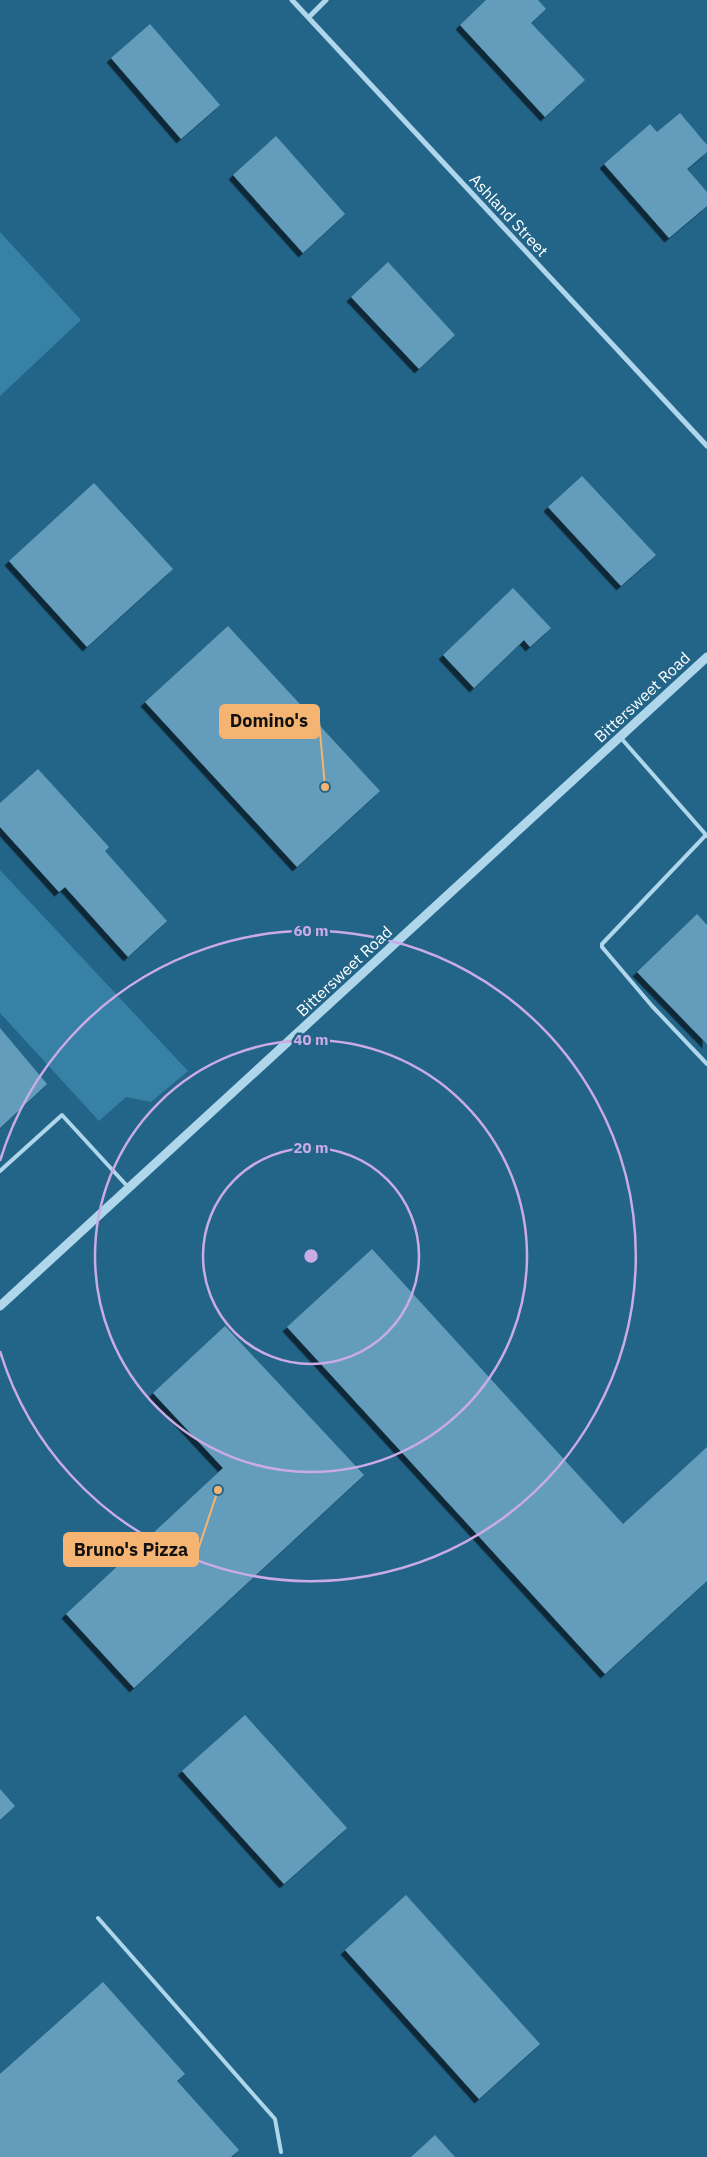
<svg xmlns="http://www.w3.org/2000/svg" width="707" height="2157" font-family="'IBM Plex Sans',sans-serif">
<defs>
<filter id="shadow"><feDropShadow dx="-4.5" dy="4.5" stdDeviation="0" flood-color="#0009"/></filter>
</defs>
<rect width="100%" height="100%" fill="#236589"/>
<!-- green -->
<g fill="#3780a6">
<polygon points="0,232 81,320 0,396"/>
<polygon points="0,870 188,1071 151,1102 126,1097 99,1121 0,1013"/>
</g>
<!-- building -->
<g fill="#649dbb" filter="url(#shadow)">
<polygon points="486,0 538,0 546,9 531,23 585,80 545,117 460,25"/>
<polygon points="150,24 220,105 181,139 111,58"/>
<polygon points="680,113 707,145 707,152 687,169 707,192 707,206 669,238 604,164 650,124 657,132"/>
<polygon points="276,136 345,214 303,253 233,175"/>
<polygon points="388,262 455,335 419,369 351,297"/>
<polygon points="582,476 656,555 621,586 548,507"/>
<polygon points="94,483 173,569 87,647 9,561"/>
<polygon points="513,588 551,628 530,647 524,640 474,688 443,655"/>
<polygon points="228,626 380,791 297,867 145,702"/>
<polygon points="38,769 109,847 105,851 167,921 128,957 65,887 59,892 0,827 0,803"/>
<polygon points="697,914 707,925 707,1044 637,972"/>
<polygon points="0,1028 47,1084 0,1128"/>
<polygon points="372,1249 623,1524 707,1447 707,1581 605,1674 287,1327"/>
<polygon points="225,1326 364,1475 134,1688 66,1614 223,1468 153,1393"/>
<polygon points="245,1715 347,1828 284,1884 182,1771"/>
<polygon points="0,1789 15,1806 0,1820"/>
<polygon points="406,1895 540,2044 479,2099 345,1950"/>
<polygon points="103,1982 185,2074 177,2081 239,2150 231,2157 0,2157 0,2074"/>
<polygon points="435,2135 455,2157 411,2157"/>
</g>
<g fill="none" stroke-linecap="round" stroke-linejoin="round">
<!-- service -->
<g stroke="#afd6ea" stroke-width="4">
<polyline points="620,737 707,836"/>
<polyline points="706,835 602,944 602,947 652,1006 707,1064"/>
<polyline points="0,1171 62,1115 129,1188"/>
<polyline points="98,1918 275,2119 281,2152"/>
</g>
<!-- minor -->
<g stroke="#afd6ea" stroke-width="5">
<polyline points="292,0 707,446"/>
<polyline points="309,17 326,0"/>
</g>
<!-- tertiary -->
<polyline stroke="#afd6ea" stroke-width="9" points="0,1306 707,657"/>
</g>
<!-- distance rings -->
<g fill="none" stroke="#caabe5" stroke-width="2.5">
<circle cx="311" cy="1256" r="108"/>
<circle cx="311" cy="1256" r="216"/>
<path d="M0 1161A325 325 0 1 1 0 1351"/>
</g>
<g text-anchor="middle" dominant-baseline="central" stroke-width="5" stroke-linejoin="round" paint-order="stroke">
<!-- street labels -->
<g font-size="16" fill="#fff" stroke="#236589">
<text transform="translate(509 215) rotate(47)">Ashland Street</text>
<text transform="translate(642 697) rotate(-43)">Bittersweet Road</text>
<text transform="translate(344 971) rotate(-43)">Bittersweet Road</text>
</g>
</g>
<circle cx="311" cy="1256" r="8" fill="#caabe5" stroke="#236589" stroke-width="2.5"/>
<g font-size="15" text-anchor="middle" font-weight="bold" fill="#caabe5" stroke="#236589" stroke-width="5" stroke-linejoin="round" paint-order="stroke">
<text x="311" y="936">60 m</text>
<text x="311" y="1045">40 m</text>
<text x="311" y="1153">20 m</text>
</g>
<!-- callouts -->
<path fill="none" stroke="#f5b472" stroke-width="2" d="M325 787L319 721M218 1490L198 1550"/>
<g fill="#f5b472" stroke="#236589" stroke-width="2">
<circle cx="325" cy="787" r="5"/>
<circle cx="218" cy="1490" r="5"/>
</g>
<g fill="#f5b472" stroke="#f5b472" stroke-width="2">
<rect x="220" y="705" width="99" height="33" rx="5"/>
<rect x="64" y="1533" width="134" height="33" rx="5"/>
</g>
<g font-size="18" text-anchor="middle" font-weight="bold" fill="#111">
<text x="269" y="727">Domino's</text>
<text x="131" y="1556">Bruno's Pizza</text>
</g>
</svg>
